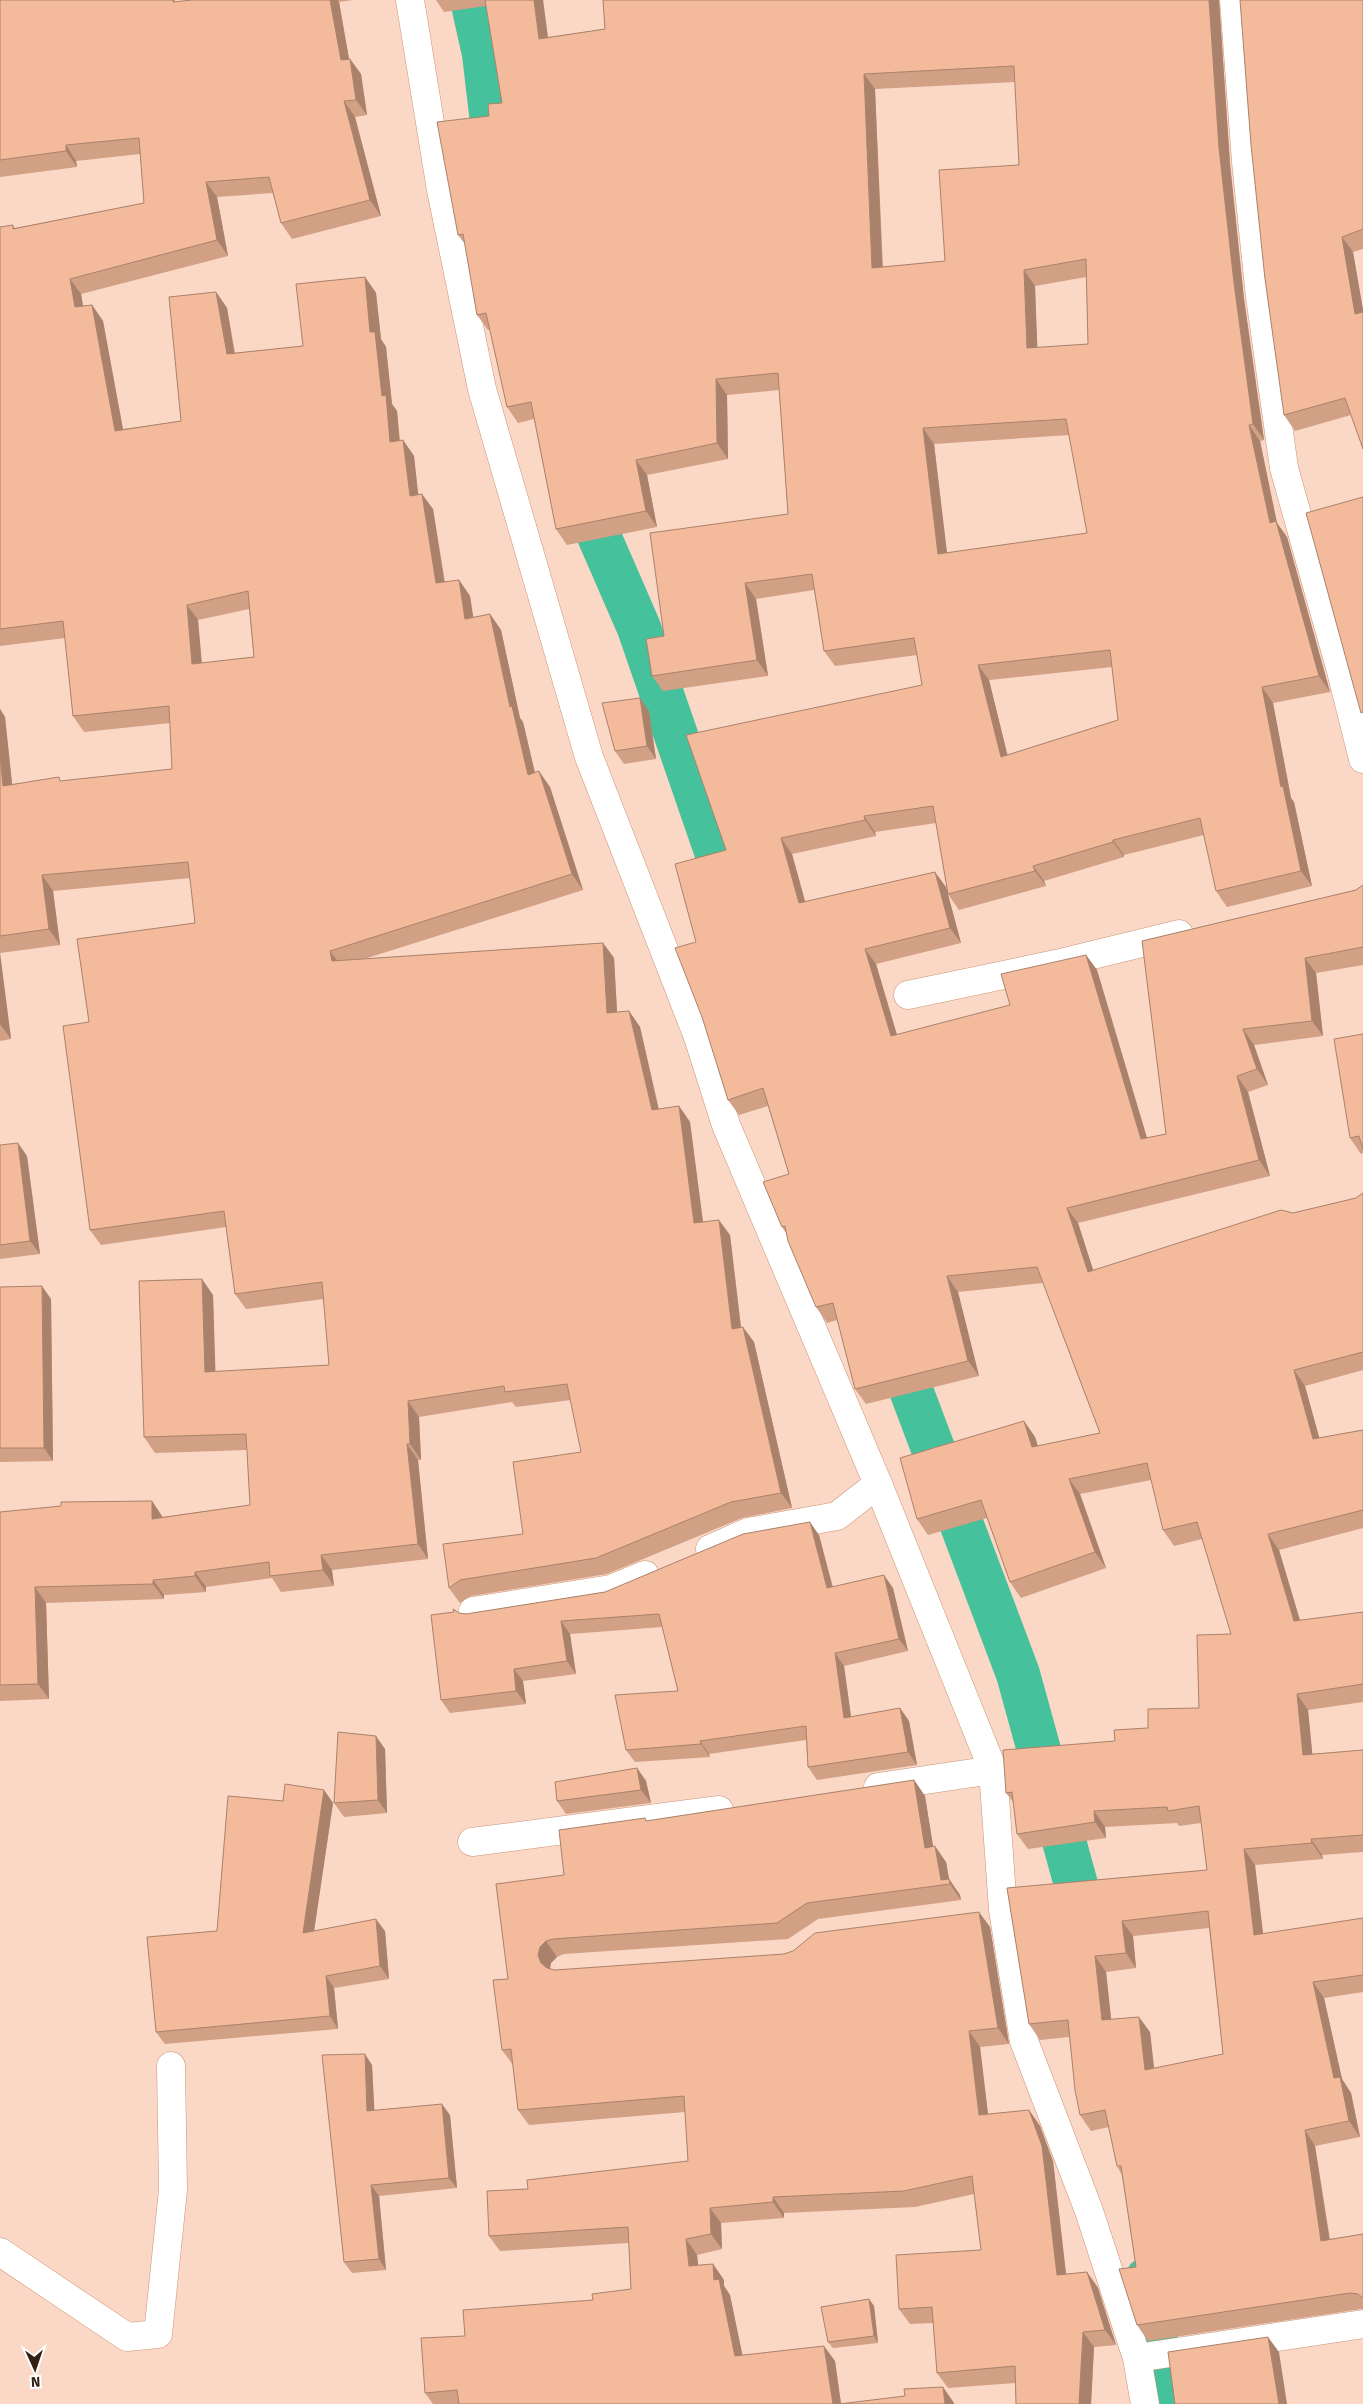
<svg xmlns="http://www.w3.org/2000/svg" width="1363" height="2404" font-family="'Fira Sans',sans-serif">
<rect width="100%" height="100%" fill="#fbd7c5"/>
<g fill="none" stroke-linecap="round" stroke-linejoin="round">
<!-- canal -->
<g stroke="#45c19b" stroke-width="44">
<polyline points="472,0 484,54 497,165"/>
<polyline points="576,483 639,628 736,909"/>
<polyline points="891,1337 1018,1674 1091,1939"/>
<polyline points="1147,2279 1165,2404"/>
</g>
<defs>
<g id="minor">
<polyline points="410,0 441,190 482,389 589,757 698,1037 726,1125 878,1484 993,1770 1003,1910 1024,2041 1089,2211 1137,2358 1145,2404"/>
<polyline points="1234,0 1246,162 1260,297 1284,468 1341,671 1363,759"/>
<polyline points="908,995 1056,964 1179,934"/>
<polyline points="710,1549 748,1532 837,1516 878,1484"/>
<polyline points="473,1611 611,1589 645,1575"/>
<polyline points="878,1787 993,1770"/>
<polyline points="472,1842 719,1810"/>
<polyline points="0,2252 127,2337 158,2334 173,2190 171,2066"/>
<polyline points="1137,2358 1363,2324"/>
</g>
</defs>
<!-- minor casing -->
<use href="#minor" stroke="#cb9477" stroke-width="29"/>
<!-- minor -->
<use href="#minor" stroke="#fff" stroke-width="28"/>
</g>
<!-- wall -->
<g fill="#d1a085" fill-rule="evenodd">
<path d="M0 0H175L176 2 192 0H353L339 2 349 59H350L361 74 367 115 355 117 381 216 292 239 281 223 273 193 217 197 228 256 81 294 83 306 92 305 103 321 123 429 181 421 216 292 227 308 235 353 303 346 365 277 376 293 381 339 386 347 392 404 397 411 400 441 403 440 414 456 418 494 433 509 445 582 459 580 470 596 473 618 490 614 501 630 520 718 523 722 535 773 550 787 583 890 364 959 603 943 614 958 617 1012 629 1011 640 1027 659 1109 679 1106 690 1122 703 1222 730 1235 741 1327 754 1342 792 1508 742 1518 607 1574 471 1596 460 1603 449 1588 523 1534 581 1452 571 1400 516 1407 512 1402 419 1417 421 1460H418L428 1559 332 1570 334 1586 281 1592 272 1578 206 1587V1592L164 1595V1599L46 1603 49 1699 0 1701V1512L152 1501 162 1517 250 1505 247 1450 155 1453 144 1437 213 1295 215 1372 329 1365 324 1299 246 1309 235 1294 226 1227 101 1245 90 1230 89 1022 195 923 190 878 53 891 60 945 0 953 11 1039 0 1041V709L5 717 12 784 62 781 172 769 170 723 84 732 73 716 65 638 0 646V227L13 225 15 228 144 203 140 154 76 161 77 167 0 177ZM249 609 254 657 202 663 198 620Z"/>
<path d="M436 0H543L548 37 605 29 603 0H1219L1230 164 1244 299 1264 440 1260 441 1277 523 1287 537 1330 692 1273 703 1291 798 1294 802 1312 886 1227 907 1216 891 1204 835 1124 855V857L1044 881 1046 886 959 910 948 894 936 823 875 832 876 836 792 854 805 902 946 887 961 943 876 964 897 1035 1010 1005 1086 955 1097 970 1147 1138 1166 1134 1142 941 1356 890 1363 885V965L1316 973 1323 1036 1254 1045 1268 1085 1248 1092 1270 1176 1078 1223 1093 1270 1293 1213 1356 1198 1363 1193V1370L1305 1386 1319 1438 1363 1430V1528L1279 1550 1300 1621 1363 1612V1702L1308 1710 1312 1754 1363 1750V1852L1322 1855 1323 1859 1255 1865 1263 1934 1363 1918V1992L1324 1998 1342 2079 1351 2093 1360 2137 1315 2146 1330 2239 1363 2234V2309H1361L1148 2341 1137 2325 1136 2267 1122 2175 1117 2166 1109 2127 1091 2131 1080 2115 1069 2037 1040 2040 1029 2024 1007 1888 1207 1870 1201 1823 1179 1826 1177 1823 1105 1827 1106 1838 1028 1849 1017 1834 1014 1803 1006 1793 1115 1741 1199 1708 1231 1634 1202 1539 1174 1546 1163 1530 1151 1480 1080 1494 1106 1568 1021 1598 1010 1582 987 1518 928 1535 917 1519 1024 1421 1035 1437 1038 1446 1100 1433 1043 1283 958 1292 979 1376 866 1404 855 1389 837 1320 827 1323 816 1307 786 1233 782 1227 789 1174 768 1106 739 1115 728 1100 696 942 726 850 922 685 917 655 835 666 824 651 814 590 756 599 768 676 663 691 652 676 664 636 788 514 779 390 727 395 728 459 647 475 657 527 567 545 556 529 534 419 518 423 507 407 490 330H488L477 315 465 244 458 235 489 116 502 103 486 6 444 12ZM1015 82 1019 165 945 261 883 267 875 89ZM1086 277 1088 344 1037 348 1035 286ZM1069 435 1087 533 947 553 934 444ZM1112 667 1118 720 1007 755 989 680ZM1209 1928 1223 2054 1154 2069 1150 2032 1111 2019 1106 1972 1136 1968 1133 1936Z"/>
<polygon points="1363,0 1363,249 1353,252 1363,310 1363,449 1351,415 1295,431 1284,415"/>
<polygon points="649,711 656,759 624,764 615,751"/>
<polygon points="1363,1034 1363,1153 1361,1154 1350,1138"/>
<polygon points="0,1145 27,1156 40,1254 0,1259"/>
<polygon points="0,1287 51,1299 53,1461 0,1462"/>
<polygon points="819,1535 833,1587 893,1588 908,1651 844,1666 851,1717 900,1708 909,1721 917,1765 817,1780 808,1767 806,1740 709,1754 710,1757 635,1762 626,1750 678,1691 662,1627 570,1634 576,1674 523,1681 526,1704 450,1713 441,1700 459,1613 466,1614 605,1592"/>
<polygon points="385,1749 387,1813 344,1817 334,1803"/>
<polygon points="637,1768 646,1781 651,1803 566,1814 557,1801"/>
<polygon points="914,1780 925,1796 933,1847 946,1862 949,1879 960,1895 961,1900 818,1919 788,1939 564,1954 557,1957 551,1963 550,1969 555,1970 784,1954 990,1927 1009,2044 980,2047 988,2114 1029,2110 1040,2126 1053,2161 1066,2274 1087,2272 1098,2288 1116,2345 1094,2347 1091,2404 1016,2404 1015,2383 948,2388 937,2373 933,2323 910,2324 899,2309 981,2250 974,2194 915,2207 784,2213 784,2218 721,2223 722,2249 697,2255 698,2265 713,2264 724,2280 724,2286 730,2295 742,2355 835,2361 841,2404 905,2396 943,2387 954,2404 433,2404 425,2393 465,2336 631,2289 629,2243 500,2251 489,2236 528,2189 688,2161 685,2112 529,2125 518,2110 513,2065 502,2050 508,1979 564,1875 645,1818 647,1821"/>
<polygon points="324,1790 333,1803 314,1931 385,1931 389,1979 334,1988 338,2029 165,2044 156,2032 217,1931 283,1801"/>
<polygon points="372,2065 374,2110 450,2115 457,2188 379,2196 386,2270 352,2273 344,2262"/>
<polygon points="869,2299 874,2306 878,2343 833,2348 828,2342"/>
</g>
<!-- shaded-wall -->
<g fill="#aa826c">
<polygon points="330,0 338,0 339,2 352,76 341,60"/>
<polygon points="534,0 543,0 550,54 539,39"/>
<polygon points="1209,0 1219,0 1230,164 1244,299 1264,440 1253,424 1234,283 1219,148"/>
<polygon points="350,59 361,74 367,115 356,100"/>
<polygon points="864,74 875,89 883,283 872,268"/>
<polygon points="344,101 355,117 381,216 370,200"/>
<polygon points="66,145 76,161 77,167 66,151"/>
<polygon points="206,182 217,197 228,256 217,240"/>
<polygon points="1342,237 1353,252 1363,310 1363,325 1355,314"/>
<polygon points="1024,270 1035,286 1038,364 1027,348"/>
<polygon points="365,277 376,293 381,339 386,347 392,404 397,411 401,458 390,442 370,332"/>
<polygon points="70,279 81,294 86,323 75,307"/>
<polygon points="216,292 227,308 237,369 227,354"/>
<polygon points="92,305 103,321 126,446 115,431"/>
<polygon points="716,379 727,395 728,459 717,443"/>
<polygon points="1249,425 1260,441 1277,523 1287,537 1330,692 1319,676 1270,523"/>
<polygon points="923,428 934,444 949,570 938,554"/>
<polygon points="403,440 414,456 420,511 410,496"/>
<polygon points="636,460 647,475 657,527 646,511"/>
<polygon points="422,494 433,509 447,599 436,583"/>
<polygon points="459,580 470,596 476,635 465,619"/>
<polygon points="745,583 756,599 768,676 757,660"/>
<polygon points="187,605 198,620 203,680 192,664"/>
<polygon points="490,614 501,630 520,718 523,722 539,790 528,775 510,707"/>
<polygon points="978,665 989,680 1012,773 1001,757"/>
<polygon points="1262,687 1273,703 1291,798 1294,802 1312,886 1301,871 1281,787"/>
<polygon points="640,698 649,711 656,759 647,746"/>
<polygon points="0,709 5,717 14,802 3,786 0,755"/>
<polygon points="539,771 550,787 583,890 572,874"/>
<polygon points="864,816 875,832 876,836 865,820"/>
<polygon points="781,838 792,854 810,919 799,903"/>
<polygon points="1113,840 1124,855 1124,857 1113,842"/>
<polygon points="1033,866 1044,881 1046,886 1035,871"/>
<polygon points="935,872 946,887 961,943 950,928"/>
<polygon points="42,875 53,891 60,945 49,929"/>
<polygon points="603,943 614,958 618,1029 607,1013"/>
<polygon points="865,949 876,964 902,1052 891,1036"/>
<polygon points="330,951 341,966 332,961"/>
<polygon points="0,953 11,1039 0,1024"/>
<polygon points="1086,955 1097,970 1152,1155 1141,1139"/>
<polygon points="1305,958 1316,973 1323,1036 1312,1021"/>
<polygon points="629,1011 640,1027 662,1125 652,1110"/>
<polygon points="1243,1029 1254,1045 1268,1085 1257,1069"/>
<polygon points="1237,1076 1248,1092 1270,1176 1259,1160"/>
<polygon points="679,1106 690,1122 705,1238 694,1223"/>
<polygon points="18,1143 27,1156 40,1254 30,1241"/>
<polygon points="1067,1208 1078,1223 1099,1288 1088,1272"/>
<polygon points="719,1220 730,1235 743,1345 732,1329"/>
<polygon points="947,1276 958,1292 979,1376 968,1361"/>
<polygon points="202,1279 213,1295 216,1388 205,1372"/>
<polygon points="42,1286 51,1299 53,1461 44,1448"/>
<polygon points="743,1327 754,1342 792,1508 781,1493"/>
<polygon points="1294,1370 1305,1386 1324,1455 1313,1439"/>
<polygon points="408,1401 419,1417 421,1460 410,1444"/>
<polygon points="1024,1421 1035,1437 1043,1463 1032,1447"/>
<polygon points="407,1444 418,1460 428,1559 418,1544"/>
<polygon points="1069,1479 1080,1494 1106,1568 1095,1552"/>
<polygon points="152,1501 162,1516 163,1534 152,1519"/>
<polygon points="810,1522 819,1535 836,1601 827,1588"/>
<polygon points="1268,1534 1279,1550 1305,1637 1294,1621"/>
<polygon points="321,1555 332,1570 334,1586 323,1570"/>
<polygon points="195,1572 206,1587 206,1592 195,1576"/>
<polygon points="884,1575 893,1588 908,1651 899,1639"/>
<polygon points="153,1580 164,1595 164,1599 153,1584"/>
<polygon points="35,1587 46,1603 49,1699 38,1684"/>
<polygon points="561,1621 570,1634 576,1674 567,1661"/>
<polygon points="835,1653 844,1666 853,1731 844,1718"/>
<polygon points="514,1669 523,1681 526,1704 516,1691"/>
<polygon points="1297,1694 1308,1710 1314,1770 1303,1755"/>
<polygon points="900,1708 909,1721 917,1765 908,1752"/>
<polygon points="376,1736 385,1749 387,1813 378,1800"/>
<polygon points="700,1741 709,1754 710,1757 701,1744"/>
<polygon points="637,1768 646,1781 651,1803 641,1790"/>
<polygon points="914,1780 925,1796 936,1864 925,1848"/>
<polygon points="324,1790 333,1803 312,1945 303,1933"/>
<polygon points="1094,1811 1105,1827 1106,1838 1095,1822"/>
<polygon points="1311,1839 1322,1855 1323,1859 1312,1843"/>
<polygon points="935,1846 946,1862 950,1884 941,1880"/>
<polygon points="1244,1849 1255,1865 1265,1951 1254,1935"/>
<polygon points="949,1879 960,1895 961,1900 950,1884"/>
<polygon points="979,1912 990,1927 1009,2044 998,2028"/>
<polygon points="376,1919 385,1931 389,1979 380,1966"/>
<polygon points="1122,1921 1133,1936 1136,1968 1126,1953"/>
<polygon points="546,1941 557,1957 551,1963 549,1971 541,1963 538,1955 540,1947"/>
<polygon points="1095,1956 1106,1972 1113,2036 1102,2020"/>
<polygon points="326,1976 334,1988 338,2029 330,2016"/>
<polygon points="1313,1982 1324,1998 1342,2079 1351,2093 1360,2137 1349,2121 1334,2078"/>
<polygon points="1139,2017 1150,2032 1156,2086 1145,2070"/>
<polygon points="969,2031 980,2047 990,2131 979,2115"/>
<polygon points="365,2054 372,2065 375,2122 367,2111"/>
<polygon points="442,2104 450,2115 457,2188 449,2178"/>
<polygon points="1029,2110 1040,2126 1053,2161 1068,2291 1057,2275"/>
<polygon points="1305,2130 1315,2146 1332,2256 1321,2241"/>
<polygon points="371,2185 379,2196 386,2270 379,2259"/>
<polygon points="773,2197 784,2213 784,2218 773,2202"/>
<polygon points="710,2208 721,2223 722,2249 711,2234"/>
<polygon points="686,2239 697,2255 700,2281 689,2266"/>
<polygon points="713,2264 724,2280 724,2286 730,2295 746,2372 735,2356 714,2280"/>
<polygon points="1087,2272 1098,2288 1116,2345 1105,2330"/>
<polygon points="869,2299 874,2306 878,2343 874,2336"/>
<polygon points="1083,2332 1094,2347 1091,2404 1079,2404"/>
<polygon points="1268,2337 1279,2352 1287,2404 1279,2404"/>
<polygon points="824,2346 835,2361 841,2404 833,2404"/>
<polygon points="943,2387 954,2403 954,2404 945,2404"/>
</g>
<!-- building -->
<g fill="#f3ba9b" stroke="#aa826c" fill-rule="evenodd">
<path d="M0 0H173V2L192 0H330L341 60 350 59 356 100 344 101 370 200 281 223 269 177 206 182 217 240 70 279 75 307 92 305 115 431 181 421 169 297 216 292 227 354 303 346 296 284 365 277 370 332H375L382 396 386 395 390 442 403 440 410 496 422 494 436 583 459 580 465 619 490 614 510 707 512 706 528 775 539 771 572 874 330 951 332 961 603 943 607 1013 629 1011 652 1110 679 1106 694 1223 719 1220 732 1329 743 1327 781 1493 731 1502 596 1558 460 1580 449 1588 443 1544 523 1534 513 1462 581 1452 567 1384 505 1392 504 1386 408 1401 410 1444H407L418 1544 321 1555 323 1570 270 1576 269 1562 195 1572V1576L153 1580V1584L35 1587 38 1684 0 1685V1512L61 1506V1502L152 1501V1519L250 1505 246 1434 144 1437 139 1281 202 1279 205 1372 329 1365 322 1282 235 1294 224 1211 90 1230 63 1026 89 1022 77 939 195 923 188 862 42 875 49 929 0 936V755L3 786 59 777 60 781 172 769 169 706 73 716 63 621 0 629V227L13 225V229L144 203 139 138 66 145V151L0 160ZM248 591 254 657 192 664 187 605Z"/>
<path d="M485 0H534L539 39 605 29 603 0H1209L1219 148 1234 283 1253 424 1249 425 1270 523 1276 521 1319 676 1262 687 1281 787 1283 786 1301 871 1216 891 1200 818 1113 840V842L1033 866 1035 871 948 894 933 806 864 816 865 820 781 838 799 903 935 872 950 928 865 949 891 1036 1010 1005 1001 974 1086 955 1141 1139 1166 1134 1142 941 1356 890 1363 885V947L1305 958 1312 1021 1243 1029 1257 1069 1237 1076 1259 1160 1067 1208 1088 1272 1281 1210 1293 1213 1356 1198 1363 1193V1352L1294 1370 1313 1439 1363 1430V1510L1268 1534 1294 1621 1363 1612V1684L1297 1694 1303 1755 1363 1750V1835L1311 1839 1312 1843 1244 1849 1254 1935 1363 1918V1975L1313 1982 1334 2078 1340 2077 1349 2121 1305 2130 1321 2241 1363 2234V2298L1358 2294 1350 2293 1137 2325 1119 2269 1136 2267 1121 2166H1117L1105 2110 1080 2115 1075 2090 1068 2020 1029 2024 1007 1888 1207 1870 1199 1806 1168 1811 1167 1807 1094 1811 1095 1822 1017 1834 1012 1792 1006 1793 1003 1750 1115 1741 1114 1730 1148 1728V1709L1199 1708 1197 1635 1231 1634 1197 1522 1163 1530 1147 1463 1069 1479 1095 1552 1010 1582 981 1500 917 1519 900 1458 1024 1421 1032 1447 1100 1433 1037 1267 947 1276 968 1361 855 1389 833 1303 816 1307 788 1241 785 1226 782 1227 763 1182 789 1174 763 1088 728 1100 702 1017 675 948 696 942 675 864 726 850 686 735 922 685 914 638 824 651 812 574 745 583 757 660 652 676 646 639 664 636 650 533 788 514 778 373 716 379 717 443 636 460 646 511 556 529 531 402 507 407 486 313 477 315 463 234 458 235 437 122 489 116 488 104 502 103ZM1014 66 1019 165 939 170 945 261 872 268 864 74ZM1086 259 1088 344 1027 348 1024 270ZM1066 419 1087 533 938 554 923 428ZM1110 650 1118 720 1001 757 978 665ZM1208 1911 1223 2054 1145 2070 1139 2017 1102 2020 1095 1956 1126 1953 1122 1921Z"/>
<polygon points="1240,0 1363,0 1363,229 1342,237 1355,314 1363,312 1363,449 1345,398 1284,415 1265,279 1251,145"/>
<polygon points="1363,497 1363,712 1361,713 1306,513"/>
<polygon points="640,698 647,746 615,751 602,703"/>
<polygon points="1363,1034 1363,1149 1359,1136 1350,1138 1334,1039"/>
<polygon points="18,1143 30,1241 0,1245 0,1145"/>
<polygon points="42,1286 44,1448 0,1448 0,1287"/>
<polygon points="810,1522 827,1588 884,1575 899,1639 835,1653 844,1718 900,1708 908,1752 808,1767 806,1726 700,1741 701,1744 626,1750 615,1695 678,1691 659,1614 561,1621 567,1661 514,1669 516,1691 441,1700 431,1615 454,1612 453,1609 459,1613 466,1614 605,1592 743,1534"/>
<polygon points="338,1732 376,1736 378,1800 334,1803"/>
<polygon points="637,1768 641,1790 557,1801 555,1782"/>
<polygon points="914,1780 925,1848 935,1846 941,1880 949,1879 950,1884 807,1903 777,1923 553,1939 546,1941 540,1947 538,1955 541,1963 547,1968 555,1970 784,1954 793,1951 815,1933 979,1912 998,2028 969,2031 979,2115 1029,2110 1042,2146 1057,2275 1087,2272 1105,2330 1083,2332 1079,2404 1016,2404 1015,2366 937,2373 932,2307 899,2309 896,2255 981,2250 972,2176 904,2191 773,2197 773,2202 710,2208 711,2234 686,2239 689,2266 713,2264 714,2280 719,2279 735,2356 824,2346 833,2404 459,2404 457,2390 425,2393 421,2338 465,2336 463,2310 593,2300 592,2294 631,2289 628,2227 489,2236 487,2191 528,2189 527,2180 688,2161 684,2096 518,2110 511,2049 502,2050 493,1980 508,1979 496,1884 564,1875 559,1830 645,1818 646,1821"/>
<polygon points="285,1784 324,1790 303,1933 376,1919 380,1966 326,1976 330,2016 156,2032 147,1937 217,1931 228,1796 283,1801"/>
<polygon points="365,2054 367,2111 442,2104 449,2178 371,2185 379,2259 344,2262 322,2055"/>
<polygon points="869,2299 874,2336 828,2342 821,2307"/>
<polygon points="1268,2337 1279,2404 1175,2404 1168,2352"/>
<polygon points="943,2387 945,2404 839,2404 905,2396 904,2389"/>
</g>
<!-- north arrow -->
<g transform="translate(35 2369) rotate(177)" stroke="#ffffff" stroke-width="4" paint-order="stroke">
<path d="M0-4L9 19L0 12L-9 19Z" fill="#341f13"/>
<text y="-8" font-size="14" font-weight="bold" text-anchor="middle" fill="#341f13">N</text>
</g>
</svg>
